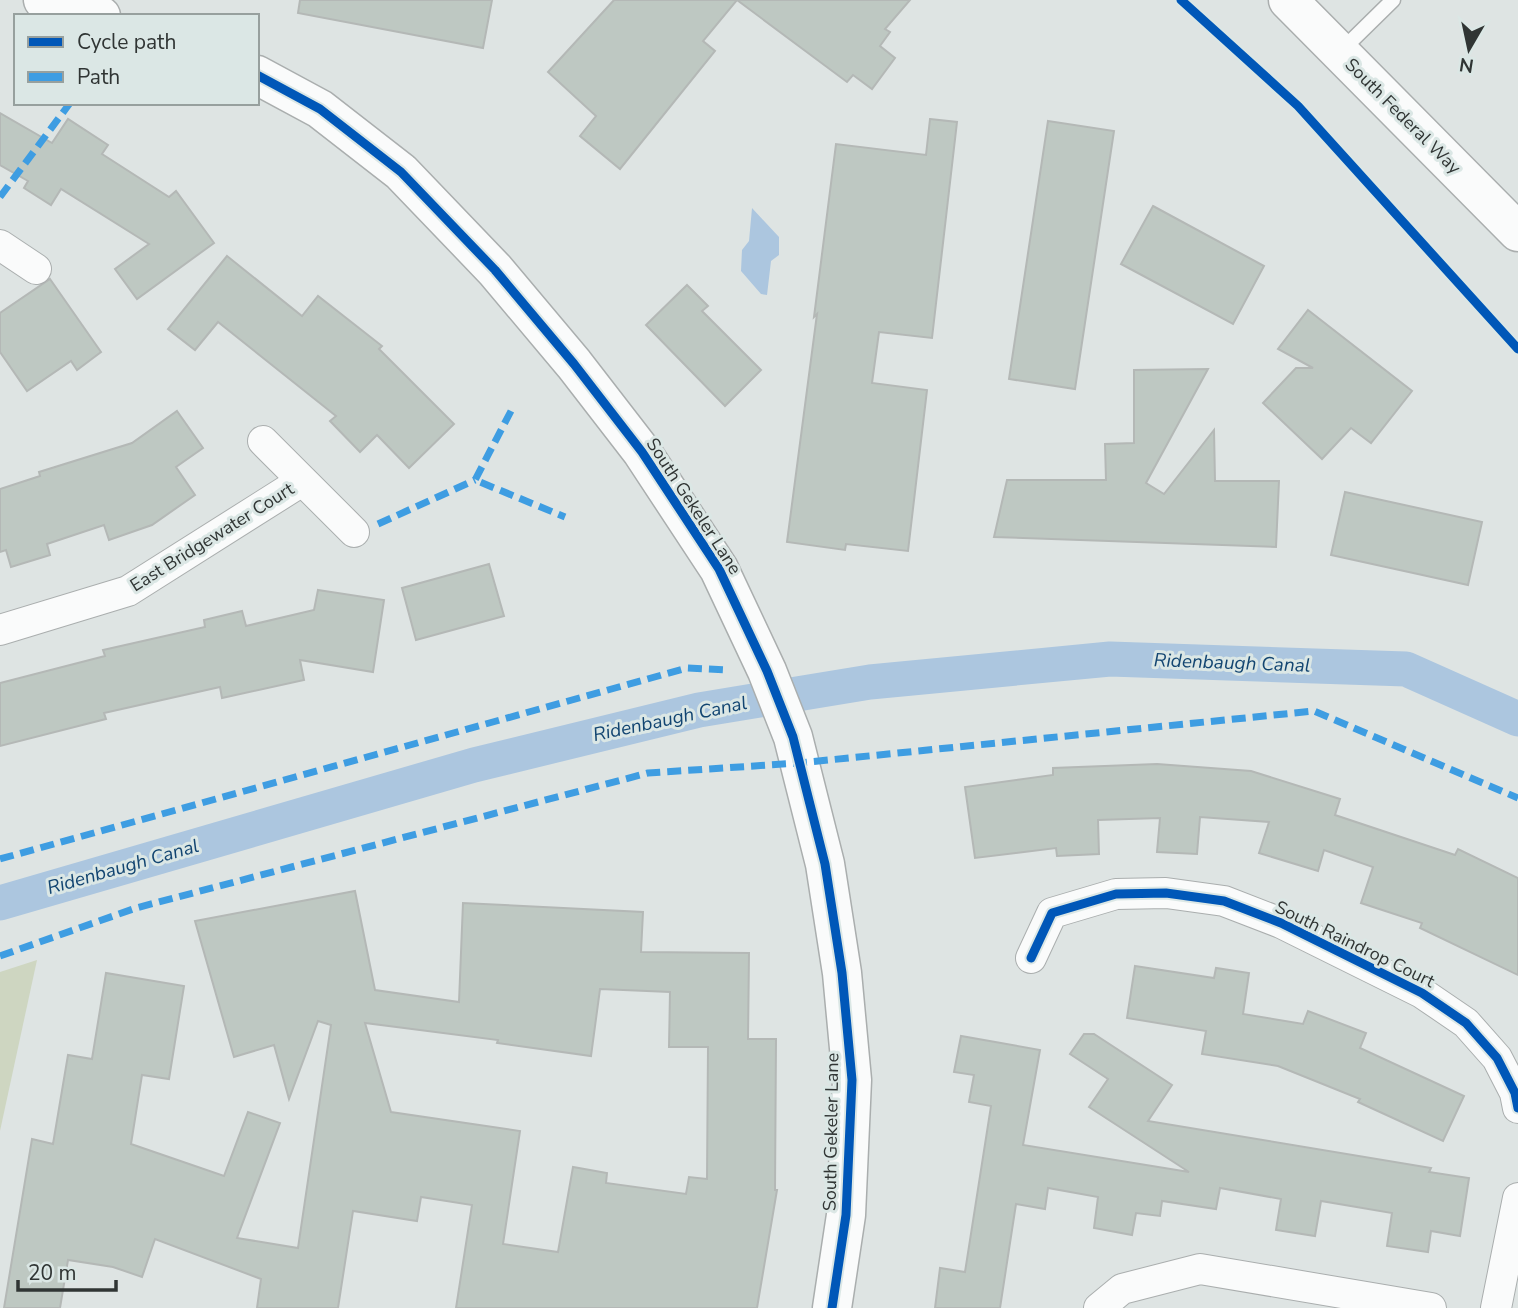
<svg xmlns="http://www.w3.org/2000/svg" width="1518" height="1308" font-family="'Nunito Sans',sans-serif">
<rect width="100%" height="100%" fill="#dee4e3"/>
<!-- green -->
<polygon fill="#ced6c1" points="37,960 0,1131 0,972"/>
<!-- water -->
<polygon fill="#acc6df" points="752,208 779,237 779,255 771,261 767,295 761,294 741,271 742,250 749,241"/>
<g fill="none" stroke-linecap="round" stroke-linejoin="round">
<!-- canal -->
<polyline stroke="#acc6df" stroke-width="35" points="0,903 474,765 699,710 870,682 1110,659 1406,669 1518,719"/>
</g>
<!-- building -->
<g fill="#bec8c2" stroke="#b4b8b6" stroke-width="2" fill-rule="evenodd">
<polygon points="300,0 492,0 483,48 298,13"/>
<polygon points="614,0 737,0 703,41 715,51 620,169 580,136 596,116 548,72"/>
<polygon points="737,0 910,0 885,29 890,32 880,46 895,58 872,89 853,75 847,82"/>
<polygon points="0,113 52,143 68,119 108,145 102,154 169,197 176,191 214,243 137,299 115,269 149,244 61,189 51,205 24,188 28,181 0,165"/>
<polygon points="930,119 957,122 932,338 879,332 872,383 927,390 908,551 846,544 845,550 787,542 817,314 814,317 836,144 926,155"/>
<polygon points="1048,121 1114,131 1075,389 1009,379"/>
<polygon points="1153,206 1264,266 1233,324 1121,264"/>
<polygon points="227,256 302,316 318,296 382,346 379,349 454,424 409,468 377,435 360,452 330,421 336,416 218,322 195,350 168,329"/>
<polygon points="50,279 101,352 77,370 71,361 27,391 0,352 0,313"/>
<polygon points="687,285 708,306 702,311 761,370 725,406 646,325"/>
<polygon points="1308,310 1412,391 1371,443 1351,428 1322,459 1263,403 1296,368 1313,368 1278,349"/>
<polygon points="1208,369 1146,483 1164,494 1214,430 1215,481 1279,481 1276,547 994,537 1007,480 1106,480 1105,444 1134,443 1134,370"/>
<polygon points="177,411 203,448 176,467 195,495 152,525 109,540 104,525 47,544 50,555 11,567 6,550 0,552 0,489 40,476 39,472 132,443"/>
<polygon points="1345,492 1482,522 1468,585 1331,555"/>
<polygon points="489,564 504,616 416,640 402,588"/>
<polygon points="318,590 384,600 373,672 300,660 304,680 222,698 220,687 104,713 106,719 0,746 0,683 105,656 103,650 205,627 204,620 242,611 246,626 314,610"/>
<polygon points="1157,764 1251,771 1340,799 1335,815 1455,855 1458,849 1518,878 1518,975 1420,928 1422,923 1361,903 1373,867 1324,850 1318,871 1259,853 1269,822 1200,817 1197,854 1157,852 1160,818 1098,820 1099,854 1057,856 1056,848 975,858 965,787 1053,775 1053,768"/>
<path d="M355 891 375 990 459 1002 463 903 643 912 641 952 749 953 748 1039H776L775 1190H777L757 1308H456L472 1205 421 1197 417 1221 353 1211 338 1308H257L261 1279 155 1239 142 1277 113 1267 68 1260 60 1308H4L32 1139 53 1144 68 1055 92 1059 106 973 184 986 169 1079 142 1075 131 1144 224 1176 248 1112 280 1123 237 1238 298 1248 331 1025 318 1021 289 1099 274 1045 234 1057 195 921ZM600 989 670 992 669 1047H708L707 1179 689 1177 686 1194 606 1183 607 1173 573 1167 558 1252 503 1244 520 1131 391 1112 365 1023 498 1040 497 1043 591 1056Z"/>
<polygon points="1135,966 1214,978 1216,968 1249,973 1243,1014 1303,1024 1308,1011 1366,1033 1360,1048 1464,1096 1443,1141 1358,1102 1360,1099 1278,1066 1202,1054 1206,1031 1127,1018"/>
<polygon points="1084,1034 1094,1034 1172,1085 1148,1121 1431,1168 1429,1172 1469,1178 1460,1236 1431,1231 1428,1252 1387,1246 1392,1213 1321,1201 1315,1236 1276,1230 1281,1199 1220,1188 1216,1209 1162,1201 1160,1216 1136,1213 1132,1235 1094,1228 1098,1197 1048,1188 1045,1209 1016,1204 1000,1308 935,1308 940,1268 965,1272 991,1106 969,1102 974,1075 954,1072 961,1036 1040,1050 1023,1145 1189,1172 1089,1107 1108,1079 1070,1054"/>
</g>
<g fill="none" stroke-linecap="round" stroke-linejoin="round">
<defs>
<polyline id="lane" points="1341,51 1393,0"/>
<g id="street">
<polyline points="0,245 36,269"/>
<polyline points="263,441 354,532"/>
<polyline points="0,630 128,591 302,481"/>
<polyline points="1031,958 1052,913 1116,894 1166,893 1224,901 1281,923 1422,993 1466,1023 1497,1058 1515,1093 1518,1108"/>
<polyline points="1099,1308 1122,1289 1200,1269 1431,1308"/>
<polyline points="1496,1308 1518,1198"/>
</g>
<g id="secondary">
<polyline points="43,0 101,16"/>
<polyline points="1288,0 1518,232"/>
<polyline points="257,75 320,109 401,172 495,270 574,364 642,452 719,569 767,671 793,737 825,864 842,973 852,1080 846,1215 832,1308"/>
</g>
</defs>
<!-- lane casing -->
<use href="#lane" stroke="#aaaeae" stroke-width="17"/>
<!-- street casing -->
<use href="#street" stroke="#aaaeae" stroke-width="32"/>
<!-- secondary casing -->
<use href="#secondary" stroke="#aaaeae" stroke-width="41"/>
<!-- lane -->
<use href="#lane" stroke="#fafbfb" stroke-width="14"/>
<!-- street -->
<use href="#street" stroke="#fafbfb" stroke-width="30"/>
<!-- secondary -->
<use href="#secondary" stroke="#fafbfb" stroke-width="38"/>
<!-- quiet -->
<g stroke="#3e9de2" stroke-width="7" stroke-dasharray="14 7" stroke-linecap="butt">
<polyline points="0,197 70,103"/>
<polyline points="511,411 475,480 565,517"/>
<polyline points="378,524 475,480"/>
<polyline points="0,859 687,668 727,670"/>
<polyline points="0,956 136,908 648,773 799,763 1314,711 1518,798"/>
</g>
<defs>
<g id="cycleway">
<polyline points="1181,0 1298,106 1518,349"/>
<polyline points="257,75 320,109 401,172 495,270 574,364 642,452 719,569 767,671 793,737 825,864 842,973 852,1080 846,1215 832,1308"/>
<polyline points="1031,958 1052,913 1116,894 1166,893 1224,901 1281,923 1422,993 1466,1023 1497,1058 1515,1093 1518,1108"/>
</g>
</defs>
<!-- cycleway casing -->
<use href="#cycleway" stroke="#dbe7e5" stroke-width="13"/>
<!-- cycleway -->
<use href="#cycleway" stroke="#0057b8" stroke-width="9"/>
</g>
<g text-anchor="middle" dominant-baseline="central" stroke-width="6" stroke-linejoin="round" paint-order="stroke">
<!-- street labels -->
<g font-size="18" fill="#303534" stroke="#dbe7e5">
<text transform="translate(1403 116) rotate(45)">South Federal Way</text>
<text transform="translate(694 506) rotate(57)">South Gekeler Lane</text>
<text transform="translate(212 537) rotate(-32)">East Bridgewater Court</text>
<text transform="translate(1355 944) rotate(26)">South Raindrop Court</text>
<text transform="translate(831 1132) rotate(-89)">South Gekeler Lane</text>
</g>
<!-- water labels -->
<g font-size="19" font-style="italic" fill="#124571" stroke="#dbe7e5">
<text transform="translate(1232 663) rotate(2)">Ridenbaugh Canal</text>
<text transform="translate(670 719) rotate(-12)">Ridenbaugh Canal</text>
<text transform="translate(123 867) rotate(-16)">Ridenbaugh Canal</text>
</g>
</g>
<!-- legend -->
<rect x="14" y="14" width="245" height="91" fill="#dbe7e5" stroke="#97a09e" stroke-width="2"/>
<rect x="28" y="37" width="35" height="10" fill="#0057b8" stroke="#97a09e" stroke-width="2"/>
<text x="77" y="49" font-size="21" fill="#303534">Cycle path</text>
<rect x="28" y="72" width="35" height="10" fill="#3e9de2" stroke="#97a09e" stroke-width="2"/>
<text x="77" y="84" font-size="21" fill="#303534">Path</text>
<!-- north arrow -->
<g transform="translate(1469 49) rotate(189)" stroke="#dbe7e5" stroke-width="5" paint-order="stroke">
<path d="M0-5L12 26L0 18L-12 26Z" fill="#303534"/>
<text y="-10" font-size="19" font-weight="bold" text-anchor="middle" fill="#303534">N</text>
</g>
<!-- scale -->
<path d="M18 1280v10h98v-10" fill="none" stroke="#303534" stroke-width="3.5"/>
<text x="28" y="1280" font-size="21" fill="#303534" stroke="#dbe7e5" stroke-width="5" paint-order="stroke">20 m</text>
</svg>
